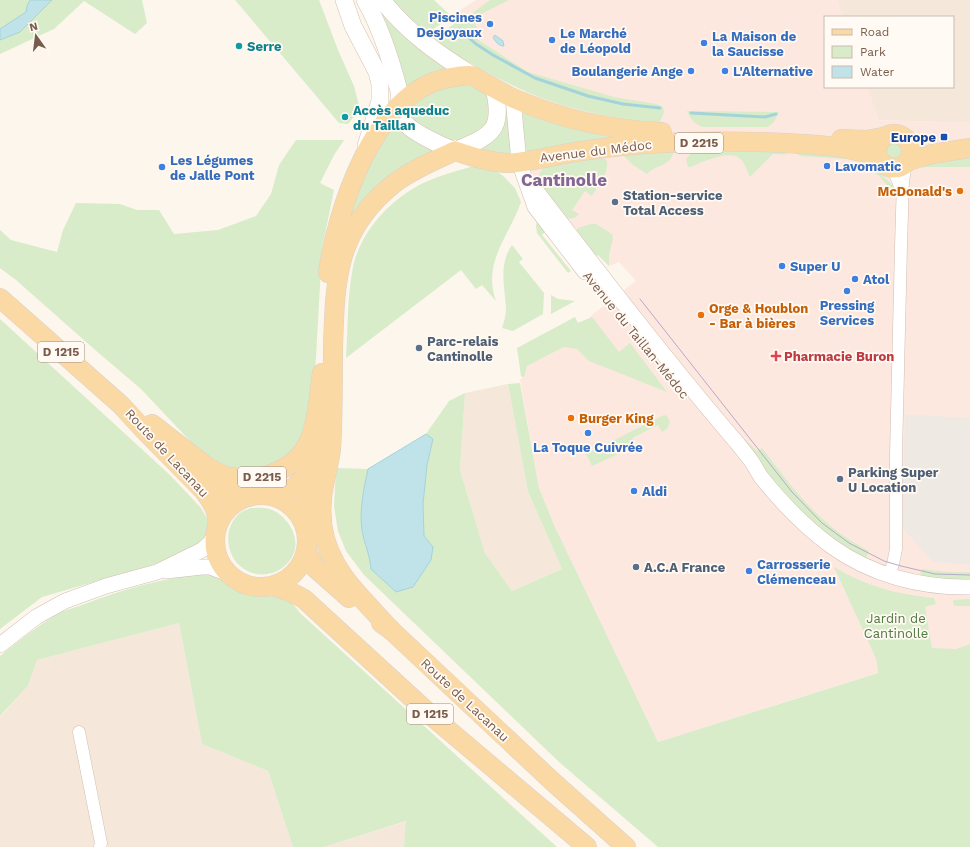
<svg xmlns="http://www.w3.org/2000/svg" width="970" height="847" font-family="'Work Sans',sans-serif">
<rect width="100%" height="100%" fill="#fdf6ec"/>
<!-- residential -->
<g fill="#f5e8da">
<polygon points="837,0 970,0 970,123 878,120 867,87 953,87 953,17 842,17"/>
<polygon points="508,384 528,492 562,569 512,591 485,553 460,470 465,393"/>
<polygon points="179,623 202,744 268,771 293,847 0,847 0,717 28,686 37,660"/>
<polygon points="407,821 404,847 324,847"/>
</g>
<!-- commercial -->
<polygon fill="#fde8e0" points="476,0 837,0 842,17 825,17 825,87 867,87 878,120 970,123 970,644 658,742 555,527 539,488 520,379 524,378 527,366 564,347 593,314 636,281 619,262 609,266 598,255 593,258 537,186 524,154 521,117 528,72 475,37 451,16"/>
<!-- industrial -->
<polygon fill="#efe9e4" points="905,414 970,418 970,565 933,562 902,527"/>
<!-- green -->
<g fill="#d8ecc9">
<polygon points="0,0 142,0 147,23 135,34 84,1 54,29 0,54"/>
<polygon points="235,0 319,0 338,50 354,86 360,109 348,124 339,123"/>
<polygon points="375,0 448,70 404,91"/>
<polygon points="391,0 434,0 451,16 427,34 422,34"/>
<path d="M490 0H509L483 13 475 23 479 33 476 38 528 72 614 97 657 104 663 107 664 112 660 122C645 125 628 120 612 117 593 113 573 109 553 102 512 88 474 66 437 43L436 40 441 33 457 22 459 23Z"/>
<path d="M447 85C453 85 460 84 466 85 477 86 495 97 492 110 491 116 488 122 486 128L460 140H450L427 132 408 115 407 110 412 103Z"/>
<polygon points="505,108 507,108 511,156 474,151"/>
<path d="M687 111 779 112 774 122 768 127H702C694 123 690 119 687 111Z"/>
<polygon points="528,112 637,136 524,154 521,117 524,113"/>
<path d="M395 125 434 151C409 161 384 175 367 197 360 206 354 216 348 225L344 223 385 131Z"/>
<circle cx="894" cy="151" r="13"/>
<polygon points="296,140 344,140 334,155 320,183 334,190 322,249 314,393 311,415 298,446 268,469 231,471 214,462 192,443 141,389 94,349 16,280 0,268 0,230 11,240 57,252 63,230 76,203 120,204 137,210 159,210 174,234 218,230 256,216 271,194 279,165"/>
<path d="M774 148 788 155 773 154 750 177C747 171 745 162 739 158 729 150 702 162 691 167H688L686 159 694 150Z"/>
<path d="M791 148C806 149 858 152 868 160 873 163 876 169 880 174 888 180 895 185 896 196L880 177 861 160 800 156Z"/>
<path d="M674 152C668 168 658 163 647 174L633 165 623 155Z"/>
<polygon points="970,157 970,167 917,167 935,162"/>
<path d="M602 158 606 159C611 172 598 185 592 196L585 191 572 210 579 214C575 219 571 219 565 218L537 186 538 176 543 168 569 161Z"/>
<path d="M477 165 491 168 502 175 515 188 521 202C509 237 482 262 496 301L482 285 476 289 461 270 346 358C348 330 347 301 352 273 357 234 392 196 428 181 444 174 460 170 477 165Z"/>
<polygon points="537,221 543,226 544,233 542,235 571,271 568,273 537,233 536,226"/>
<polygon points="591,224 596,224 612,234 613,238 609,255 609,266 598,255 593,258 574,235 578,228"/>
<path d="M512 245 523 259 519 262 544 293 543 314 513 331 502 328C504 322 506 315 506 309 505 287 498 265 512 245Z"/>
<polygon points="551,295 558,299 575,301 551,314"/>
<polygon points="575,317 578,323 592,317 619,352 630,343 667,392 589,361 577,349 564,347 527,366 524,378 521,376 517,348"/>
<polygon points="0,319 171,476 201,508 208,520 209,528 206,538 197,546 177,556 152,565 42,597 0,629"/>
<path d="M520 383 539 488 555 527 658 742 878 673 877 662 873 652 834 567C868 587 896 594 934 598L936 604 925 607 932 648 955 649 970 644V847H658L559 762 364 575 346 551 338 531 334 506 336 468 368 469C364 489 359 509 362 530 364 543 370 555 371 569L433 547 424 536 423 504 427 465 433 439 426 434 449 401 465 393 460 470 485 553 512 591 562 569 528 492 508 384Z"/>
<polygon points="664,415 667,416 670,422 667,429 662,432 658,425 632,438 636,446 592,466 586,454"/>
<path d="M729 424 757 451 762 448C796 492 819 525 869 551L866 558C809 530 767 473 729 424Z"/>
<path d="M251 508C258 508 265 507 272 510 287 516 300 536 294 553 285 575 257 582 239 565 225 551 224 526 240 513 243 511 247 509 251 508Z"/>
<polygon points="922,569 949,572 970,572 970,580 949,580 920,576"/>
<path d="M209 573C213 574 217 575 221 578 229 584 236 591 247 594 272 602 281 586 300 613L557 847H404L406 821 324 847H293L268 771 202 744 179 623 37 660 28 686 0 716V656C17 642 35 628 54 616 62 611 73 608 82 605 123 589 166 577 209 573Z"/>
<polygon points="970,599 970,606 954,606 953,600"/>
</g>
<!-- water -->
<g fill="#bfe3e8" stroke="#a5d3da">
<polygon points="30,0 52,0 20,32 0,40 0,29 26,12 27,6"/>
<path d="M495 35 503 41 504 46C499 46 495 42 493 37Z"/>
<path d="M426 434 433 439 427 465 423 504 424 536 433 547 431 560 413 587 396 592 371 569C370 555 364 543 362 530 359 509 364 488 368 469Z"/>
</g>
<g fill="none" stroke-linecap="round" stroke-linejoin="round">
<!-- stream -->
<g stroke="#a5d3da" stroke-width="3">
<polyline points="459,29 476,44 493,55 535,78 588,96 623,104 660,108"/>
<polyline points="691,113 765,117 776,114"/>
</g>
<defs>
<g id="minor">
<polyline points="893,168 901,189"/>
<polyline points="889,575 893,564 896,549 896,455 901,246 903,181 906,163"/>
<polyline points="79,732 101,843 100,847"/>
</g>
<g id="tertiary">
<polyline points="513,98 519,162 535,207 585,272"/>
<path d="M527 182 535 189C601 275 667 361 738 444 742 449 746 454 749 458 754 464 757 471 761 477 781 502 805 527 831 546 871 575 921 588 970 587"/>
<polyline points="166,571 202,567 210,567 229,574"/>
<polyline points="0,645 36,617 65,601 106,586 157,572 202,550 210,543 215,535"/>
</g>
<g id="secondary">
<polyline points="344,0 353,26 377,72 380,84 380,101 366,146"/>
<path d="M365 0C381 28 391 60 399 91 401 99 397 111 401 118 408 131 442 146 455 151 492 135 504 131 494 88"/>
<path d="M382 0C407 32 438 54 472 75"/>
</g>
<g id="primary">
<circle cx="894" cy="151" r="17"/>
<polyline points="841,139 866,140 883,137"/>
<polyline points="908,161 932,154 970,148"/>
<path d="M328 273C337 210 373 97 443 79 450 78 466 74 473 76 476 77 480 80 483 82 493 87 502 93 513 98 560 119 611 130 662 132"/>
<path d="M0 298 121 405 144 430 203 490C212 502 217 509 218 525"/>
<path d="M152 424 206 466C213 470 222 476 231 477 261 484 297 469 310 439 318 418 319 394 322 373"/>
<path d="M199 470C217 486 222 494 248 497"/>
<circle cx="261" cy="541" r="46"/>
<path d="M272 496C280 494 288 492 295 486 313 472 321 444 323 422"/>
<polyline points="304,523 307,499 319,471"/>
<polyline points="307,551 315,568 349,598"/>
<path d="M272 586C284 589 294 593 304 599L434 718 587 847"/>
<polyline points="381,623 391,630 552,781 626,847"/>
<path d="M391 630C355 590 316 559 322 500 323 483 329 466 331 449 333 416 333 382 333 348 335 279 336 228 396 182 414 169 435 160 455 151 473 157 492 163 511 163 537 161 562 153 589 150 654 141 720 140 786 143 816 145 851 145 878 159"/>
</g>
</defs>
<!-- minor casing -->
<use href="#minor" stroke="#d1beb0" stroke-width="13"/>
<!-- tertiary casing -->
<use href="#tertiary" stroke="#d1beb0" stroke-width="16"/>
<!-- secondary casing -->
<use href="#secondary" stroke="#d6c0b0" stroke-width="18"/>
<!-- primary casing -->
<use href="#primary" stroke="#dad1cd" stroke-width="20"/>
<!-- minor -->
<use href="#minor" stroke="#fff" stroke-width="12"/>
<!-- tertiary -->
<use href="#tertiary" stroke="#fff" stroke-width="15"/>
<!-- secondary -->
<use href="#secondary" stroke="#fff" stroke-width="17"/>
<!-- primary -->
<use href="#primary" stroke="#fbd9a5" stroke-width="19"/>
<!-- tram -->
<polyline stroke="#b9a8c9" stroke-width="1" points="640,299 792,492 822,523 849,543 884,561 901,566 935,574 970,575"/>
</g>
<!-- markers -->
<g fill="#3f7fe0" stroke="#fffaf3" stroke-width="1.5">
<circle cx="490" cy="24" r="4"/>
<circle cx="552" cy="40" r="4"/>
<circle cx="704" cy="43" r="4"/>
<circle cx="691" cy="71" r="4"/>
<circle cx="725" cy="71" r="4"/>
<circle cx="827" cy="166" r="4"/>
<circle cx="162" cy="167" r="4"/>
<circle cx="782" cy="266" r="4"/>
<circle cx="855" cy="279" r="4"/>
<circle cx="847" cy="291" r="4"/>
<circle cx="588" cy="433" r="4"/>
<circle cx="634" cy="491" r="4"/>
<circle cx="749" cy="571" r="4"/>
</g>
<g fill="#0f9aa8" stroke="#fffaf3" stroke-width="1.5">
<circle cx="239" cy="46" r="4"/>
<circle cx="345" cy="117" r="4"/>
</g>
<rect fill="#1a4fb4" stroke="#fffaf3" stroke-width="1.5" x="940" y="133" width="8" height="8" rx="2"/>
<g fill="#e8710a" stroke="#fffaf3" stroke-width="1.5">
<circle cx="960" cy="191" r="4"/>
<circle cx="701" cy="315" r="4"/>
<circle cx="571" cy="418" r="4"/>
</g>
<g fill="#5c6f8a" stroke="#fffaf3" stroke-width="1.5">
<circle cx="615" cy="202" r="4"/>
<circle cx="419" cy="348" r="4"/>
<circle cx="840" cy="479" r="4"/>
<circle cx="636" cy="567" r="4"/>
</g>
<path fill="#e0444e" stroke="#fffaf3" stroke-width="1.5" d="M774 350h4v4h4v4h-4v4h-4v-4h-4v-4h4z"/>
<g text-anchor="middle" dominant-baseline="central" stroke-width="3.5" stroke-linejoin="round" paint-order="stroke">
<!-- shield labels -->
<g fill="#fffaf3" stroke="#a28b7f" stroke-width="1">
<rect x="675" y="133" width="48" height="20" rx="3"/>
<rect x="38" y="342" width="46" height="20" rx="3"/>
<rect x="238" y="467" width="48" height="20" rx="3"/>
<rect x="407" y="704" width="46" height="20" rx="3"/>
</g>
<g font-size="12" font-weight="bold" fill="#7a5c4d">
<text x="699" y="143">D 2215</text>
<text x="61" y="352">D 1215</text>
<text x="262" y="477">D 2215</text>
<text x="430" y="714">D 1215</text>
</g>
<!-- shop labels -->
<g font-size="13" font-weight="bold" fill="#366cbe" stroke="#fffaf3" text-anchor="start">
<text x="482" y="17" text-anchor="end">Piscines<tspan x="482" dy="15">Desjoyaux</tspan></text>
<text x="560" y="33">Le Marché<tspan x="560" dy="15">de Léopold</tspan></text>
<text x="712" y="36">La Maison de<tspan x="712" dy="15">la Saucisse</tspan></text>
<text x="683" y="71" text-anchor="end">Boulangerie Ange</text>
<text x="733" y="71">L'Alternative</text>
<text x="170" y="160">Les Légumes<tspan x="170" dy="15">de Jalle Pont</tspan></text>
<text x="835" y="166">Lavomatic</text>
<text x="790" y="266">Super U</text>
<text x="863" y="279">Atol</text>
<text x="847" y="305" text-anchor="middle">Pressing<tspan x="847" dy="15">Services</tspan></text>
<text x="588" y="447" text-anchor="middle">La Toque Cuivrée</text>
<text x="642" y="491">Aldi</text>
<text x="757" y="564">Carrosserie<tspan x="757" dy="15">Clémenceau</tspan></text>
</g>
<!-- culture labels -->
<g font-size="13" font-weight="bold" fill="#0d838f" stroke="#fffaf3" text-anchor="start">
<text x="247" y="46">Serre</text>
<text x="353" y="110">Accès aqueduc<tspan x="353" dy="15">du Taillan</tspan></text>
</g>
<!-- transit labels -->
<g font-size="13" font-weight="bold" fill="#164399" stroke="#fffaf3" text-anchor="end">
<text x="936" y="137">Europe</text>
</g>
<!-- street labels -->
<g font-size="13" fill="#7a5c4d" stroke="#fffaf3">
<text transform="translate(596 151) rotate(-7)">Avenue du Médoc</text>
<text transform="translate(636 335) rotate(51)">Avenue du Taillan-Médoc</text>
<text transform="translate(167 453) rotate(47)">Route de Lacanau</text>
<text transform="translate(465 700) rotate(43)">Route de Lacanau</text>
</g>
<!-- food labels -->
<g font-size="13" font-weight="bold" fill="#c56008" stroke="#fffaf3" text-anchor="start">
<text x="952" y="191" text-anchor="end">McDonald's</text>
<text x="709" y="308">Orge &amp; Houblon<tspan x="709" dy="15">- Bar à bières</tspan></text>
<text x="579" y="418">Burger King</text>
</g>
<!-- service labels -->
<g font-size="13" font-weight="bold" fill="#4e5e75" stroke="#fffaf3" text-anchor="start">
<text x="623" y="195">Station-service<tspan x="623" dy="15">Total Access</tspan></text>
<text x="427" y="341">Parc-relais<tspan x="427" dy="15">Cantinolle</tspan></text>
<text x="848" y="472">Parking Super<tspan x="848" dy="15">U Location</tspan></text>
<text x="644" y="567">A.C.A France</text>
</g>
<!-- health labels -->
<g font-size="13" font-weight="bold" fill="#be3a42" stroke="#fffaf3" text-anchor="start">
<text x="784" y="356">Pharmacie Buron</text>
</g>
<!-- park labels -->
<g font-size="13" fill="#537a41" stroke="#fffaf3">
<text x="896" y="618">Jardin de<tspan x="896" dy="15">Cantinolle</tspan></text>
</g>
<!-- district labels -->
<g font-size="17" font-weight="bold" fill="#846695" stroke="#fffaf3">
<text x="564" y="180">Cantinolle</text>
</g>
</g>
<!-- legend -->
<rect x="824" y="16" width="130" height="72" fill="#fffaf3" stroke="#cabbb1"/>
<rect x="832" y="29" width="20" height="6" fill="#fbd9a5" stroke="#cabbb1"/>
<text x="860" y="36" font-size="12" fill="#7a5c4d">Road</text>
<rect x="832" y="46" width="20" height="12" fill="#d8ecc9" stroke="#cabbb1"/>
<text x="860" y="56" font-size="12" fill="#7a5c4d">Park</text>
<rect x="832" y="66" width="20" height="12" fill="#bfe3e8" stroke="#cabbb1"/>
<text x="860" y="76" font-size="12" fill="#7a5c4d">Water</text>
<!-- north arrow -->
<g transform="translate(36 36) rotate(346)" stroke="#fffaf3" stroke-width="3" paint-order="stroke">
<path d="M0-3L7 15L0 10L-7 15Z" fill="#7a5c4d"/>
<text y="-6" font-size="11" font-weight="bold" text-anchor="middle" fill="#7a5c4d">N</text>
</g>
</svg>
